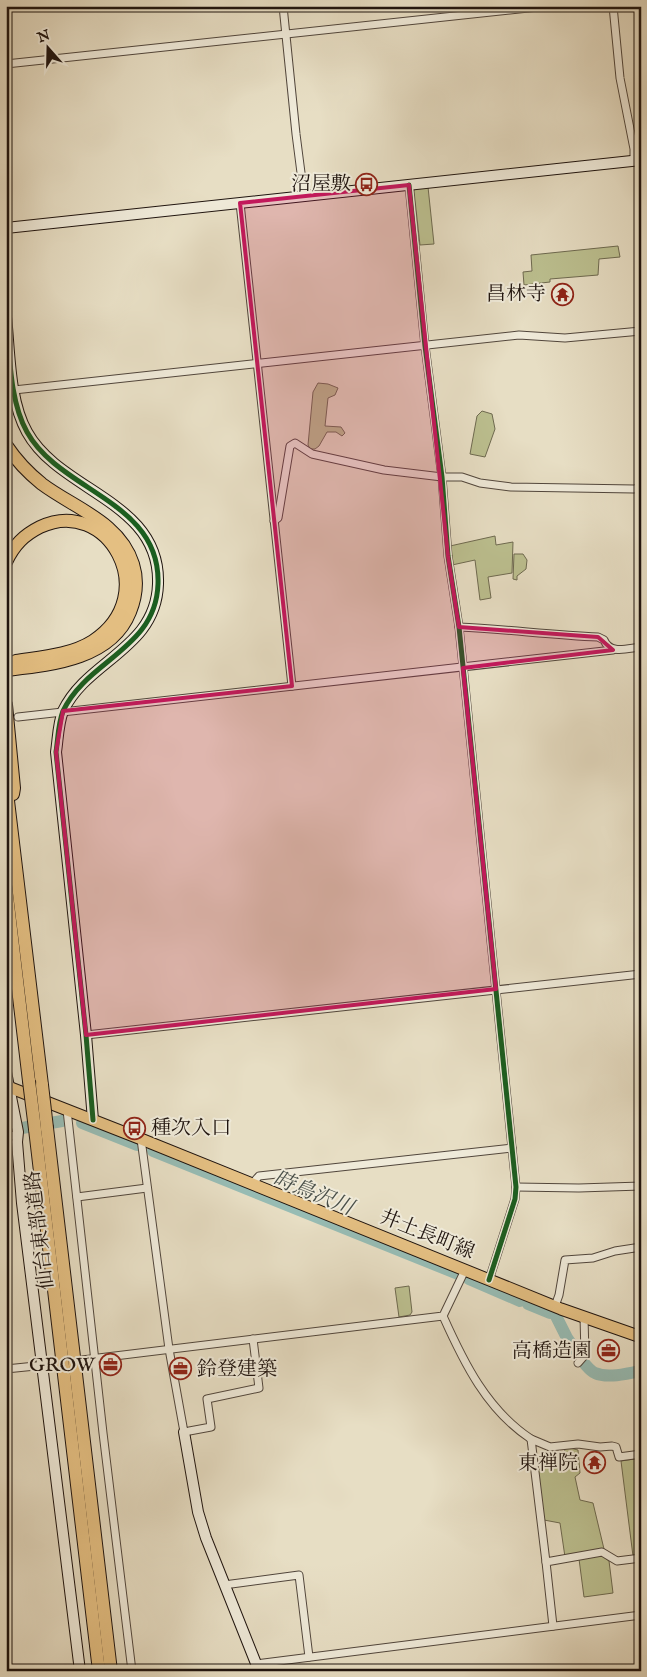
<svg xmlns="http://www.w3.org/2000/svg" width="647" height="1677" font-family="'IM FELL English','Noto Serif JP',serif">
<rect width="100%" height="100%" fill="#e7dec4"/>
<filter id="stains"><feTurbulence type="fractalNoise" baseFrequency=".004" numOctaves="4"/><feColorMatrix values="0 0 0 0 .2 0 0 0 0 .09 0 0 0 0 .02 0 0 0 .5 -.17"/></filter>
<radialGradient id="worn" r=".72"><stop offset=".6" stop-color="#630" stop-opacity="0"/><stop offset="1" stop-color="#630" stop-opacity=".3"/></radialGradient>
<!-- green -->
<g fill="#bcc090" stroke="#6e6a50">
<polygon points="428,187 434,244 420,245 414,191 415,189"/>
<polygon points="618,246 620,257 599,259 598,275 550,279 550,282 524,285 523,272 532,271 531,255"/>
<polygon points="318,383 328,384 338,388 335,395 328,398 325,426 341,427 345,433 342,436 336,432 327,432 319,446 315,449 310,449 308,445 313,392"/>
<polygon points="482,411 492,414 495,429 485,457 470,454 477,416"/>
<polygon points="495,536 496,545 513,542 512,573 488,577 491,598 480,600 475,560 452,565 450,546"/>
<polygon points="514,554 523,554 527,560 526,569 517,576 517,580 513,579"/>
<polygon points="409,1286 412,1312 410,1315 399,1317 395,1288"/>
<polygon points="566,1447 578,1450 580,1473 575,1477 580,1500 593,1503 604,1549 565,1557 560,1523 544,1520 537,1470 559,1464"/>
<polygon points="641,1458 641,1555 633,1556 621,1461"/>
<polygon points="601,1555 609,1561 613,1593 584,1597 579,1559"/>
</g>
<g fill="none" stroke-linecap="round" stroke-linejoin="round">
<!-- river -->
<g stroke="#97bcb4" stroke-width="12">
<polyline points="82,1123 137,1145"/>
<polyline points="22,1128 62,1121"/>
<polyline points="153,1151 458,1274"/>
<polyline points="469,1279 520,1301"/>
<polyline points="528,1304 550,1313"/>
<polyline points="556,1316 567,1338 580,1357"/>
<path d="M583 1362C587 1366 590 1371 595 1373 608 1379 628 1373 641 1371"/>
</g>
<defs>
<g id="street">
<polyline points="283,6 296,134 304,196"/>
<polyline points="613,6 620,78 634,149 634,161"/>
<polyline points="6,64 547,6"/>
<polyline points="409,185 425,346 442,477 448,556 459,627 516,1187 515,1199 489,1280"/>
<polyline points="240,203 292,686"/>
<polyline points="14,390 519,335 565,338 641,331"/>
<polyline points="274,521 278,518 290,446 295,443 312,454 384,470 442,477 462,477 480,483 511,487 634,489 641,487"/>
<path d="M459 627C505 629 551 635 598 637L604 640C610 655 628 648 641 647"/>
<polyline points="18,717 613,650"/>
<polyline points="86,1035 641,974"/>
<polyline points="67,1110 103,1433 132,1671"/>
<polyline points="6,1136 17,1135"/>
<polyline points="141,1139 169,1349 184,1432 211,1427 207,1399 259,1388 253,1339"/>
<polyline points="252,1184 259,1176 512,1148"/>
<polyline points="516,1187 579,1188 641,1186"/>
<polyline points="77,1197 147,1188"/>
<polyline points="555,1306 559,1295 565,1260 593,1258 615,1251 641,1247"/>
<path d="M443 1316C464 1363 487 1410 531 1439"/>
<polyline points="82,1360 443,1316 465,1270"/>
<polyline points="578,1363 585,1355 584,1317"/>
<polyline points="6,1369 55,1364"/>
<polyline points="546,1562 531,1439 550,1447 578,1444 600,1447 612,1446 616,1447 619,1457 641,1454"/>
<polyline points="224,1585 299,1575 309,1657"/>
<polyline points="553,1626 546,1562 602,1552 617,1561 641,1558"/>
<polyline points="256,1664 641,1615"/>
</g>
<g id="secondary">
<polyline points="6,228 641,160"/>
<path d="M6 317C10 353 9 400 27 432 60 492 161 501 158 584 156 649 87 660 63 711 58 724 58 739 56 752L86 1035 93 1120"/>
<polyline points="6,1072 18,1132 17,1142 22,1203 80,1671"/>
<polyline points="184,1432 198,1512 206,1538 259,1671"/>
</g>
<polyline id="primary" points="6,1086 141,1139 561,1309 641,1337"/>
<g id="highway">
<path d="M6 445C16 460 27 472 42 484 74 508 120 522 133 564 138 580 136 597 130 612 111 660 50 665 6 670"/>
<path d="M6 562C14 545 24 535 40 527 107 495 164 594 93 641 71 655 42 657 16 661"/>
<polyline points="6,705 14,788 13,794"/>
<polyline points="6,784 42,1085"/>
<polyline points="6,887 29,1081"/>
<polyline points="47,1128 111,1671"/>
<polyline points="35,1129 99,1671"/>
</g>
</defs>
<!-- street casing -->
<use href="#street" stroke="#51463c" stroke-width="9"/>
<!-- secondary casing -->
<use href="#secondary" stroke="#1f140f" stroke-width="12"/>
<!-- primary casing -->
<use href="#primary" stroke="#1f140f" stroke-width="13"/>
<!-- highway casing -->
<use href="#highway" stroke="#1f140f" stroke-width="14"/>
<!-- street -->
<use href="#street" stroke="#efead9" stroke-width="7"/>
<!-- secondary -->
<use href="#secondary" stroke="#efead9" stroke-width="10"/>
<!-- primary -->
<use href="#primary" stroke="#e4bf82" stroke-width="11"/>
<!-- highway -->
<use href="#highway" stroke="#e4bf82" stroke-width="12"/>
<defs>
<g id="highway-bridge">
<polyline points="29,1081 35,1129"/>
<polyline points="42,1085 47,1128"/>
</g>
</defs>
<!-- highway-bridge casing -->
<use href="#highway-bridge" stroke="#1f140f" stroke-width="14" stroke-linecap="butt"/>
<!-- highway-bridge -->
<use href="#highway-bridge" stroke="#e4bf82" stroke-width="12"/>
<defs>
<g id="cycleway">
<polyline points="409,185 425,346 442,477 448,556 459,627 516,1187 515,1199 489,1280"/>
<path d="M6 317C10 353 9 400 27 432 60 492 161 501 158 584 156 649 87 660 63 711 58 724 58 739 56 752L86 1035 93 1120"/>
</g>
</defs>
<!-- cycleway casing -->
<use href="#cycleway" stroke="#efead9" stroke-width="8"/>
<!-- cycleway -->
<use href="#cycleway" stroke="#1b5e20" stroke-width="5"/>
</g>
<!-- marked area -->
<path fill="#c2185b" fill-opacity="0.2" stroke="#c2185b" stroke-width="4" stroke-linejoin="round" d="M409 185 448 556 459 627 598 637 613 650 463 668 496 989 86 1035 56 752 63 711 292 686 240 203Z"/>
<!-- icons -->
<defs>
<symbol id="bus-ring" viewBox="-11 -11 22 22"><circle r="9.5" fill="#efead9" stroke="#8f2418" stroke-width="1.5"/><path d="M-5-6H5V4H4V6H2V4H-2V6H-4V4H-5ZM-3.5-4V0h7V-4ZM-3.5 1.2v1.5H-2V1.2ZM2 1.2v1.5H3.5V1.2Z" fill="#8f2418"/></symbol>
<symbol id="temple-ring" viewBox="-11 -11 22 22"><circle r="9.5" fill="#efead9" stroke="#8f2418" stroke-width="1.5"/><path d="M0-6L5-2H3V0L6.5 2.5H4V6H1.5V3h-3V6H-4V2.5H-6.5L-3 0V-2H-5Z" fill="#8f2418"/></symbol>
<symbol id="office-ring" viewBox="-11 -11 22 22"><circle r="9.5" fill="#efead9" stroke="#8f2418" stroke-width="1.5"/><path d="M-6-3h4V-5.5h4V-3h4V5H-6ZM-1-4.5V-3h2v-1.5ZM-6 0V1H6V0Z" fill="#8f2418"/></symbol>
</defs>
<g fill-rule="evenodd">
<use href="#bus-ring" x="354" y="172" width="25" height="25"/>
<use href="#temple-ring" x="550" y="282" width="25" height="25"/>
<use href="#bus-ring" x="122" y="1116" width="25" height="25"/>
<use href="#office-ring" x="596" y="1338" width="25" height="25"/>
<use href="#office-ring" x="98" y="1352" width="25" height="25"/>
<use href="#office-ring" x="168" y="1356" width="25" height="25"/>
<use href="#temple-ring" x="582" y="1450" width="25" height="25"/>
</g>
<g text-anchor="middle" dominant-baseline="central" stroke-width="4" stroke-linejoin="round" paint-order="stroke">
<!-- poi labels -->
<g font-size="20" fill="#1f140f" stroke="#efead9" text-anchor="end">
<text x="351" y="184">沼屋敷</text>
<text x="546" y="294">昌林寺</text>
<text x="151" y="1128" text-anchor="start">種次入口</text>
<text x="592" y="1351">高橋造園</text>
<text x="95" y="1365">GROW</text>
<text x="197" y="1369" text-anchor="start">鈴登建築</text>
<text x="578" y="1463">東禅院</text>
</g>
<!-- street labels -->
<g font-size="20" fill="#1f140f" stroke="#efead9">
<text transform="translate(40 1230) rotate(-97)">仙台東部道路</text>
<text transform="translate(427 1235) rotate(22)">井土長町線</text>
</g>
<!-- water labels -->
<g font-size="21" font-style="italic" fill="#494f49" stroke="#efead9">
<text transform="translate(313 1194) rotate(22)">時鳥沢川</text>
</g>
</g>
<!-- margin -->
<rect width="647" height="1677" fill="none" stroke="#e7dec4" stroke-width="25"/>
<rect x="8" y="8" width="632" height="1662" fill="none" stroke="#1f140f" stroke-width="2.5"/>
<rect x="12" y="12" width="622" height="1652" fill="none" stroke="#1f140f"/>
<!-- north arrow -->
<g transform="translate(48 48) rotate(340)" stroke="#efead9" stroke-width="4" paint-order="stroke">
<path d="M0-4L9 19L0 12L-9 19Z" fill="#1f140f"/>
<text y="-8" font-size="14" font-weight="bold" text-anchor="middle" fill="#1f140f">N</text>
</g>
<rect width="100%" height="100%" filter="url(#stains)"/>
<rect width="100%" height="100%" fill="url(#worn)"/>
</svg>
